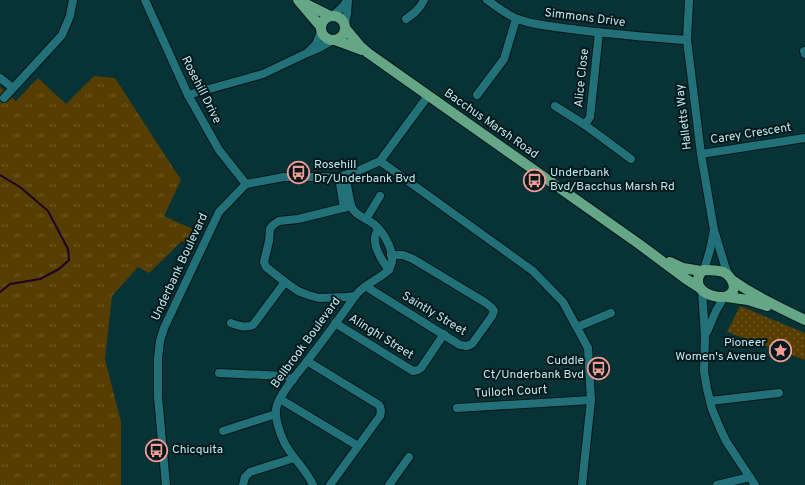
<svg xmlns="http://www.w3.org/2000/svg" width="805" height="485" font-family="Overpass,sans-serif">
<defs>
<pattern id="grass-dots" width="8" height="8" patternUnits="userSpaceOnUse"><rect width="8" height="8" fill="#563e00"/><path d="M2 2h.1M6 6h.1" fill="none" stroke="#6d5a25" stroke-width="1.8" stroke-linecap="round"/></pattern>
<pattern id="park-tufts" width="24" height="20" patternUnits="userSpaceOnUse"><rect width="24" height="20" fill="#563e00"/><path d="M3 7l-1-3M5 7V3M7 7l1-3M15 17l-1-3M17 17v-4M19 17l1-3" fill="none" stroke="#6d5a25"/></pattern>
</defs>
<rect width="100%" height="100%" fill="#073236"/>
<!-- grass -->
<polygon fill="url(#grass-dots)" points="740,306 805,333 805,360 727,332"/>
<!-- park -->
<polygon fill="url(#park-tufts)" points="94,76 115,78 181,180 164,216 197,231 190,245 182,241 149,273 138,267 112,296 105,359 121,422 121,485 0,485 0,87 16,101 38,78 66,104"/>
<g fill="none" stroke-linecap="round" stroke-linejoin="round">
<!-- stream -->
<polyline stroke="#220026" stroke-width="2" points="0,175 20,187 48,211 68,249 69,260 59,269 40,279 10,284 0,292"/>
<defs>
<g id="minor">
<polyline points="145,0 188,95 219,150 246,184"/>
<path d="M487 0C496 6 507 15 518 19 535 26 559 27 578 30 614 34 651 38 687 40"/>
<polyline points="689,0 687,40 701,154 714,230 725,266 729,276"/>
<path d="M332 16C339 11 344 7 347 0"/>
<path d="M406 19C413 14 420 9 424 0"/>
<polyline points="345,24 347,14 348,0"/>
<polyline points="309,51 316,44 321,32"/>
<polyline points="804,51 805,54"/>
<polyline points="0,78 13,88"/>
<polyline points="188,95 263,74 307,53 319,48 333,40"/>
<polyline points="477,95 504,59 516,19"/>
<polyline points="4,98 62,35 70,16 73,0"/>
<polyline points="555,106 585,125 631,159"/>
<polyline points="585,125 590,117 599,32"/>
<polyline points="701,154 805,138"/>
<polyline points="380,161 533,271 563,302 588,348 591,400 582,485"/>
<polyline points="339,177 344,208"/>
<polyline points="351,206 298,219 279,221 273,225 270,229 269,241 264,262 266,267 285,282 298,291 308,295 319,298 347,297 355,296"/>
<polyline points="366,219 380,196"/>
<path d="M378 228C377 231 376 234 375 237 374 249 382 261 389 270"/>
<polyline points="704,270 710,250 714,230"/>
<polyline points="366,286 370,289 460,345 467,346 472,344 492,316 494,311 492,308 486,303 413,259 403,255 391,255"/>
<polyline points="702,290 705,337 704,371 707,389 712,409 719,426 726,441 755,485"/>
<path d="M231 323C239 326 245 328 253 325L285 282"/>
<polyline points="335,323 413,371 418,370 421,368 444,334"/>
<polyline points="577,327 611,313"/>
<polyline points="707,332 716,311 724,297"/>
<path d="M307 361 379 405C382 409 381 412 380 416L330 485"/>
<polyline points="219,373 285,376 293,380"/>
<polyline points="280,399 358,446"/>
<polyline points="710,401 779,393"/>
<polyline points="457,408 591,400"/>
<polyline points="223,431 276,414"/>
<polyline points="166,485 158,397 158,358 160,341 164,328 219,212 246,184 284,177 339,177 360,170 380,161 428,96"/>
<polyline points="243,485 245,477 250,472 294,458"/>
<path d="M313 485C306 469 292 458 284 442 280 433 275 419 276 409 278 395 299 372 308 360 324 339 340 318 355 296 360 290 365 286 372 282 377 278 385 275 389 269 398 256 385 234 375 225 367 218 356 217 351 206L345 175"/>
<polyline points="389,485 409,457"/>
<polyline points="717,485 750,477"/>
</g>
<g id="major">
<polyline points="298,0 321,27"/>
<polyline points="304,3 330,16"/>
<circle cx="333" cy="28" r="12"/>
<polyline points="345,28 360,46 368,53 639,244 686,279 700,288"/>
<polyline points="335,40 362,50"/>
<polyline points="670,262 683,268 701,271"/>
<path d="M704 270C711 270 717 270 723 272 732 276 740 291 727 296 720 299 706 295 701 289 696 283 697 274 704 270Z"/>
<path d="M732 280C755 296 780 308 805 320"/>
<polyline points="727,297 748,300 767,306"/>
</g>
</defs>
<!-- minor casing -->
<use href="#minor" stroke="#02181a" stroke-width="10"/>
<!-- major casing -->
<use href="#major" stroke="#02181a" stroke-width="12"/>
<!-- minor -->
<use href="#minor" stroke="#227179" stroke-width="8"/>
<!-- major -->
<use href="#major" stroke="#64a686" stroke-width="10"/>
</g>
<!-- icons -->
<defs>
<symbol id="bus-ring" viewBox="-11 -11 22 22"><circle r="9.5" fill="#00191c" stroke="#f59c96" stroke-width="1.5"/><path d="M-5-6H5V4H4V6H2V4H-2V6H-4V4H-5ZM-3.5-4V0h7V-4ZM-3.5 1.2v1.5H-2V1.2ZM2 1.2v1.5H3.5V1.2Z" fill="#f59c96"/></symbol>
<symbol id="sight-ring" viewBox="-11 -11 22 22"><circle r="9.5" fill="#00191c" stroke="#f59c96" stroke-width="1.5"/><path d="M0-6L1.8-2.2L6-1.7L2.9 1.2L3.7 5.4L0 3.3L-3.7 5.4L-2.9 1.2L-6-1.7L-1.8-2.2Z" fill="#f59c96"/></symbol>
</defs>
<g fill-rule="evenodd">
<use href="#bus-ring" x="286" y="160" width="25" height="25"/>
<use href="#bus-ring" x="522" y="168" width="25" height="25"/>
<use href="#sight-ring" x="768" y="338" width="25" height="25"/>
<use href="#bus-ring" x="586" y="356" width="25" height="25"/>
<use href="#bus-ring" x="144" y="438" width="25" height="25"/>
</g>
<g text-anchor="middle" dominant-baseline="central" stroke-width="4" stroke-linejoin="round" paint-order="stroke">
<!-- street labels -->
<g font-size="12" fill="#c4e8eb" stroke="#00191c">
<text transform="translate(585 18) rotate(7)">Simmons Drive</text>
<text transform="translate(582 78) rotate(-84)">Alice Close</text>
<text transform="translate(201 90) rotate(63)">Rosehill Drive</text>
<text transform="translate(684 117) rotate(-97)">Halletts Way</text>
<text transform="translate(491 124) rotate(35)">Bacchus Marsh Road</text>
<text transform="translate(751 134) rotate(-9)">Carey Crescent</text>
<text transform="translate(180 267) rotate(-65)">Underbank Boulevard</text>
<text transform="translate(434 314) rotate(31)">Saintly Street</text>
<text transform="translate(381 337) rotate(32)">Alinghi Street</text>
<text transform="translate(306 343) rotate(-54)">Bellbrook Boulevard</text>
<text transform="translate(511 392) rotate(-3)">Tulloch Court</text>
</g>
<!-- poi labels -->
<g font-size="12" fill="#c4e8eb" stroke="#00191c" text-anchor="start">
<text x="314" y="165">Rosehill<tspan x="314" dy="14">Dr/Underbank Bvd</tspan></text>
<text x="550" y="173">Underbank<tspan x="550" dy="14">Bvd/Bacchus Marsh Rd</tspan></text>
<text x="766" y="343" text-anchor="end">Pioneer<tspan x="766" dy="14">Women's Avenue</tspan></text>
<text x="584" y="361" text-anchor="end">Cuddle<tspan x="584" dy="14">Ct/Underbank Bvd</tspan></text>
<text x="172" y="450">Chicquita</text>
</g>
</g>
</svg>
